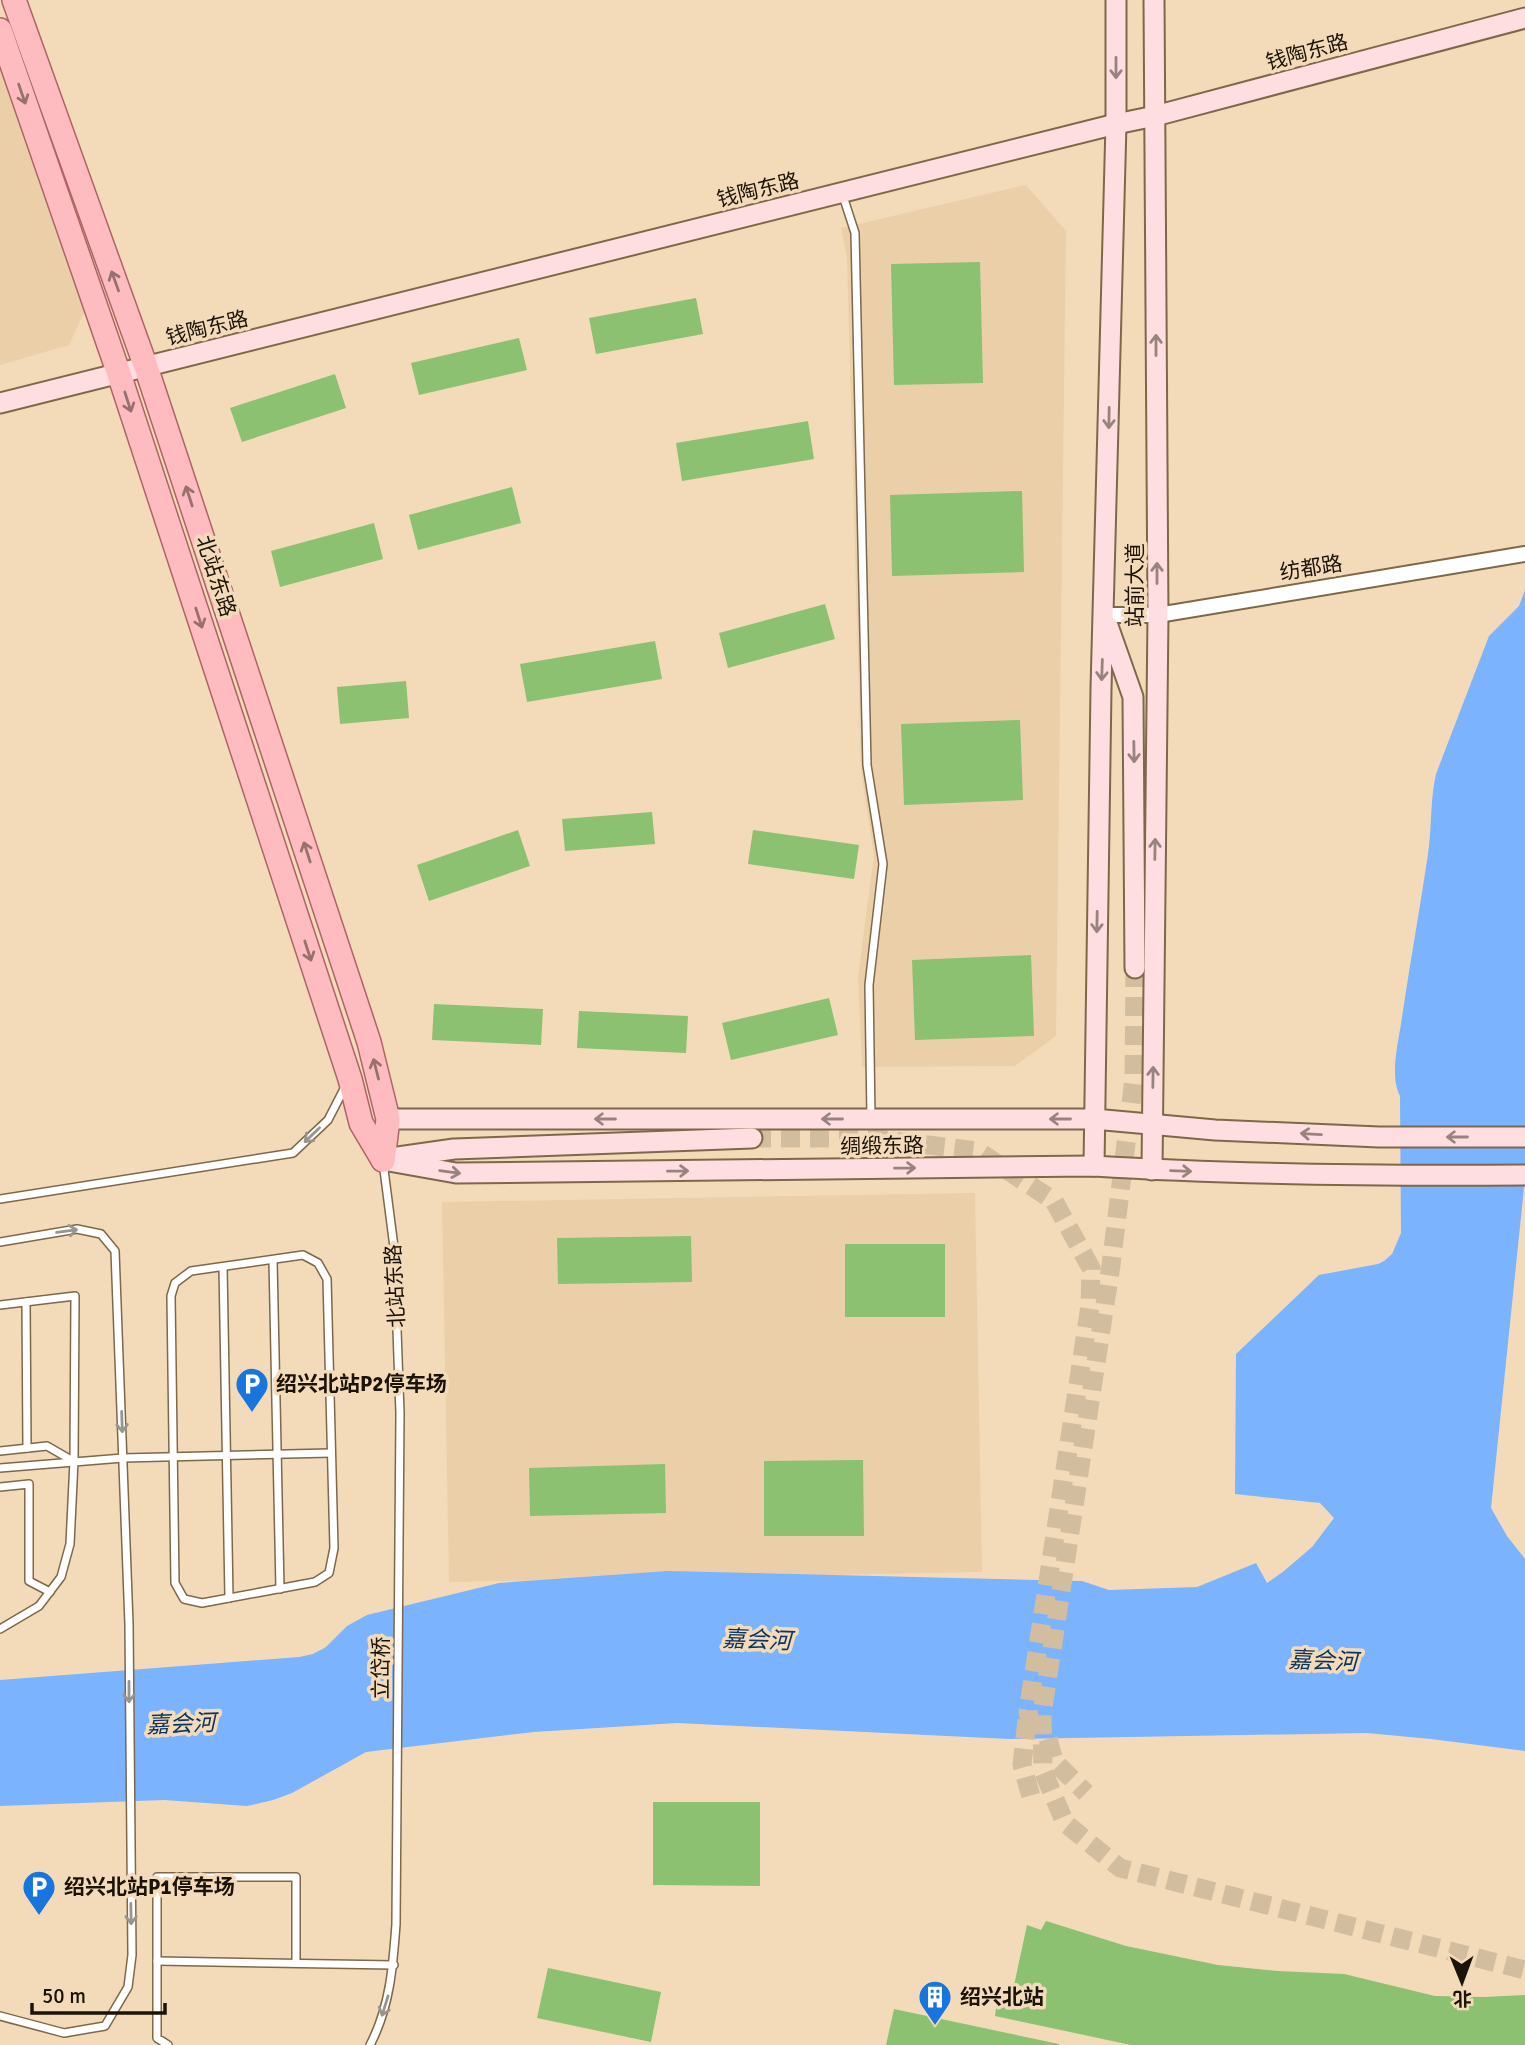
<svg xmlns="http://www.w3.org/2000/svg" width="1525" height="2045" font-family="Signika,'Noto Sans SC',sans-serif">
<rect width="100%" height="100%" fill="#f3dbba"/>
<!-- built -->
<g fill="#ebcfa8">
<polygon points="0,59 86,308 69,345 0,365"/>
<polygon points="1026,185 1066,231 1056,1036 1015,1066 862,1067 858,976 874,855 861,771 847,258 841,228"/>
<polygon points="975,1193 982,1572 449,1582 442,1202"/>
</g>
<!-- water -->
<path fill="#7bb3fe" d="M1525 590V1178L1491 1508 1507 1536 1525 1559V1751L1431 1739 1367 1733 1009 1739 677 1723 534 1732 366 1752 292 1793 273 1800 247 1806 164 1800 0 1806V1680L299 1657 313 1654 326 1647 347 1626 367 1615 499 1583 668 1571 1082 1581 1109 1590 1197 1587 1256 1563 1267 1583 1284 1571 1312 1547 1334 1518 1320 1503 1235 1494 1236 1354 1319 1275 1378 1264 1384 1261 1392 1254 1401 1233 1400 1096C1389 1074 1399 1041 1402 1017 1410 963 1420 908 1428 854 1432 827 1430 800 1436 774L1489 636 1519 606Z"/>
<!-- building -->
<g fill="#8bc170">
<polygon points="980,262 983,383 894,385 891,264"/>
<polygon points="696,298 703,334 596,354 589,318"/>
<polygon points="519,338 527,370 419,395 411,363"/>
<polygon points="335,374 346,408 242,442 230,408"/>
<polygon points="808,421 814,459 682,481 676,443"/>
<polygon points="512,487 521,523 418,550 409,515"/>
<polygon points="1022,491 1024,572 892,576 890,495"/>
<polygon points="374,523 383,559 280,587 271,551"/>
<polygon points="825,604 835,639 728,668 719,633"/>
<polygon points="655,641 662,679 527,702 520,664"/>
<polygon points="406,681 409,718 340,724 337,687"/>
<polygon points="1020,720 1023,800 904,805 901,724"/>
<polygon points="652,812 655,844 565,851 562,819"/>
<polygon points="518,830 530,866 429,901 417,865"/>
<polygon points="753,830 859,845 854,879 748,864"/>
<polygon points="1031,955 1034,1036 915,1040 912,960"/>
<polygon points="829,998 838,1035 731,1060 722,1023"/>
<polygon points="434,1004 543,1009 541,1045 432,1040"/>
<polygon points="579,1011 688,1016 686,1053 577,1048"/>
<polygon points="691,1236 692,1282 558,1284 557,1238"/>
<rect x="845" y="1244" width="100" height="73"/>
<polygon points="863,1460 864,1536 764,1536 764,1461"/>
<polygon points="665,1464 666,1513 530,1516 529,1468"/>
<polygon points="653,1802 760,1802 760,1886 653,1885"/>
<polygon points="1046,1921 1126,1946 1218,1965 1278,1971 1344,1974 1435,1996 1484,1997 1525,1995 1525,2045 1131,2045 995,2016 997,2001 1010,2004 1027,1925 1041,1930"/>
<polygon points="548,1968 661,1992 651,2042 537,2018"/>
<polygon points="894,2009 1059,2044 1059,2045 886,2045"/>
</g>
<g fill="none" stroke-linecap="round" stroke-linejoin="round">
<!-- secondary-tunnel -->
<g stroke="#d3bd9f" stroke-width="19" stroke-dasharray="19 10" stroke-linecap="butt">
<polyline points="1135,968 1134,1079 1111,1265 1042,1714 1043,1771 1065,1823 1120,1868 1525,1970"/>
<polyline points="752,1138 869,1138 978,1151 1054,1201 1091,1268 1090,1306 1028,1712 1035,1738"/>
<polyline points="1027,1720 1022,1765 1032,1800"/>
<polyline points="1048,1739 1054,1761 1086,1793"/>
</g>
<defs>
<g id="lane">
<polyline points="842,193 855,233 867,765 883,864 869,985 871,1118"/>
<polyline points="0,1199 293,1153 328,1120 346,1085"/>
<polyline points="0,1242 77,1229 101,1234 115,1251 129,1624 132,1955 128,1987 105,2026 64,2033 0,2016"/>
<polygon points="303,1255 318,1263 327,1279 334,1548 329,1573 315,1582 202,1603 184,1599 175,1583 171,1296 175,1283 191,1271"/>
<polyline points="273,1260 280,1589"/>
<polyline points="223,1267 229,1598"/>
<polyline points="26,1302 27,1448"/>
<polyline points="0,1305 75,1296 74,1461 70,1544 61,1577 39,1606 0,1629"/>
<polyline points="0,1451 47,1446 73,1461"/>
<polyline points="0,1468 123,1458 331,1453"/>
<polyline points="0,1487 29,1484 29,1581 50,1592"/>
<polyline points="157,1961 394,1965"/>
<polyline points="168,2045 157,2038 157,1877 296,1877 296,1963"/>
<path d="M370 2045C390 2007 393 1966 396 1924L400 1413 394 1247 383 1162"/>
</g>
<polyline id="street" points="1104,615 1158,615 1525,554"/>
<g id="secondary">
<polyline points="0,403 1116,124 1155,116 1525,18"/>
<polyline points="1108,626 1133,697 1135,968"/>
<polyline points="388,1119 1094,1119 1215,1130 1379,1137 1525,1137"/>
<polyline points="398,1157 454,1149 752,1138"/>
<path d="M383 1160 456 1173 1094 1166C1238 1175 1381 1176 1525 1175"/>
<polyline points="1094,1166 1101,689 1116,124 1116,0"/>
<polyline points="1152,1170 1158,615 1154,0"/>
</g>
<g id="primary">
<polyline points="14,0 146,367 369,1042 388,1119 383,1160"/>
<polyline points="0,30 119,374 350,1079 361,1123 383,1160"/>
</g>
</defs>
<!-- lane casing -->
<use href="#lane" stroke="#7d684a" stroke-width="10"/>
<!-- street casing -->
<use href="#street" stroke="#7d684a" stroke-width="18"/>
<!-- secondary casing -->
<use href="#secondary" stroke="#7d684a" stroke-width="23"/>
<!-- primary casing -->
<use href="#primary" stroke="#ae6465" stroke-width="26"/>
<!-- lane -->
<use href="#lane" stroke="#fff" stroke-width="7"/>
<!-- street -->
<use href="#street" stroke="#fff" stroke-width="14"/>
<!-- secondary -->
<use href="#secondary" stroke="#fedee0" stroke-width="19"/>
<!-- primary -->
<use href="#primary" stroke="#febcc1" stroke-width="23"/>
</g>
<!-- one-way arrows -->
<defs><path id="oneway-shaft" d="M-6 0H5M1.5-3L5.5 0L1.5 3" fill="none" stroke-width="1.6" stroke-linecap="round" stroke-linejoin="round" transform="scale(1.75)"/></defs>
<g stroke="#98837e">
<use href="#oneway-shaft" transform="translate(1116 68) rotate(90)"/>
<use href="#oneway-shaft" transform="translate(1156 345) rotate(-90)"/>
<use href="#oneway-shaft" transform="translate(1109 418) rotate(91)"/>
<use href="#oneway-shaft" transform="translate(1157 573) rotate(-90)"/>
<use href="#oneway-shaft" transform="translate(1102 670) rotate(92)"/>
<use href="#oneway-shaft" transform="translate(1134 752) rotate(89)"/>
<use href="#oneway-shaft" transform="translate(1155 849) rotate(-89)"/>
<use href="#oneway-shaft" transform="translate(1097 922) rotate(91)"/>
<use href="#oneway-shaft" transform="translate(1153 1077) rotate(-89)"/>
<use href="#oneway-shaft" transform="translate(605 1119) rotate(-180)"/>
<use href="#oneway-shaft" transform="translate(832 1119) rotate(-180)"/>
<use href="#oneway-shaft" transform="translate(1060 1119) rotate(180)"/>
<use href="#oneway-shaft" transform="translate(1311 1134) rotate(-177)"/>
<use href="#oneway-shaft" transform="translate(1457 1137) rotate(180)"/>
<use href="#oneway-shaft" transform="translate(905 1168) rotate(-1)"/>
<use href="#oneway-shaft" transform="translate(678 1171) rotate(-1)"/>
<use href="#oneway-shaft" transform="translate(1181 1171) rotate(2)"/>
<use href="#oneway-shaft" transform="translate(450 1172) rotate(8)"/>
</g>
<g stroke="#98706d">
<use href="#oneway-shaft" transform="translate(22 94) rotate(71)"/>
<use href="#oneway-shaft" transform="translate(115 281) rotate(-110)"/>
<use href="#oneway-shaft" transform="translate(128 402) rotate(72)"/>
<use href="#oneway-shaft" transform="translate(189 496) rotate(-108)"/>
<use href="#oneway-shaft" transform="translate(199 618) rotate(72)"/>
<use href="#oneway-shaft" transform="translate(307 852) rotate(-108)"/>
<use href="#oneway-shaft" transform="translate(308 951) rotate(72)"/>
<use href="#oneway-shaft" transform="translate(376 1069) rotate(-104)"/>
</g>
<g stroke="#98958f">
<use href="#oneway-shaft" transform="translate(312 1135) rotate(136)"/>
<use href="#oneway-shaft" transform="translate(67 1231) rotate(-8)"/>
<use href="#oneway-shaft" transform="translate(122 1422) rotate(88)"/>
<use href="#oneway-shaft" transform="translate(129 1692) rotate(90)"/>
<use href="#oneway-shaft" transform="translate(131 1914) rotate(89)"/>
<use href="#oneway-shaft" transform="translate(385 2006) rotate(107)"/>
</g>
<!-- icons -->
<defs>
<symbol id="parking-pin" viewBox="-11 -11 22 30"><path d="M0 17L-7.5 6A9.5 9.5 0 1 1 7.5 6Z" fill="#1875de" stroke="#f3dbba"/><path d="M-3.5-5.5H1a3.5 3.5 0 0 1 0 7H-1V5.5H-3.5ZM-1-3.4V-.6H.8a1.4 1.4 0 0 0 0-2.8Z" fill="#fff"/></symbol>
<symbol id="building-pin" viewBox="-11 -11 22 30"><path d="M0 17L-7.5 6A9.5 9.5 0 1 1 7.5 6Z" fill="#1875de" stroke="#f3dbba"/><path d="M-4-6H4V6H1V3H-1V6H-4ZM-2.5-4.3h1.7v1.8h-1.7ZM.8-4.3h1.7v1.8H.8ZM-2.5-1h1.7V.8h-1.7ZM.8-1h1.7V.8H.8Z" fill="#fff"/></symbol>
</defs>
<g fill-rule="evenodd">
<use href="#parking-pin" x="233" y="1365" width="38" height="52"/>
<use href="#parking-pin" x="20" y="1868" width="38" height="52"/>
<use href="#building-pin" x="916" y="1978" width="38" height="52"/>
</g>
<g text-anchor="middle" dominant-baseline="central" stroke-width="7" stroke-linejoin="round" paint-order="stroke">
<!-- street labels -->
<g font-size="21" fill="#1b1307" stroke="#f3dbba">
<text transform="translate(1307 52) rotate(-15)">钱陶东路</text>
<text transform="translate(758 190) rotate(-14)">钱陶东路</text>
<text transform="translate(207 328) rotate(-14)">钱陶东路</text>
<text transform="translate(1311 568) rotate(-9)">纺都路</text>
<text transform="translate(216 576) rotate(72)">北站东路</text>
<text transform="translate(1135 585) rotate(-90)">站前大道</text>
<text transform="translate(882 1146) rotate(-1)">绸缎东路</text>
<text transform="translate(395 1286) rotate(-93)">北站东路</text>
<text transform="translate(381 1668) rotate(-90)">立岱桥</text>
</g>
<!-- poi labels -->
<g font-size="21" font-weight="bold" fill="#1b1307" stroke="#f3dbba" text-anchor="start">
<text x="276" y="1384">绍兴北站P2停车场</text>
<text x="64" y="1887">绍兴北站P1停车场</text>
<text x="960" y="1997">绍兴北站</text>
</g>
<!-- water labels -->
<g font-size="23" font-style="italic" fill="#0d3361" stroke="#f3dbba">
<text transform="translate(757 1640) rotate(2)">嘉会河</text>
<text transform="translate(1323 1661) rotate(2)">嘉会河</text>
<text transform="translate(181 1724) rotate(-2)">嘉会河</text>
</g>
</g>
<!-- north arrow -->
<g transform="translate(1462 1982) rotate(179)" stroke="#f3dbba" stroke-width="5" paint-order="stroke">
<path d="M0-5L12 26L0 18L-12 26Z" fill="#1b1307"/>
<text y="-10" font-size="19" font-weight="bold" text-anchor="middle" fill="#1b1307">北</text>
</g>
<!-- scale -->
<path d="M32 2003v10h133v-10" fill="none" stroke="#1b1307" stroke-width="3.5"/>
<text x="42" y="2003" font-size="21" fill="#1b1307" stroke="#f3dbba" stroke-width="5" paint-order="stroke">50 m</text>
</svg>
